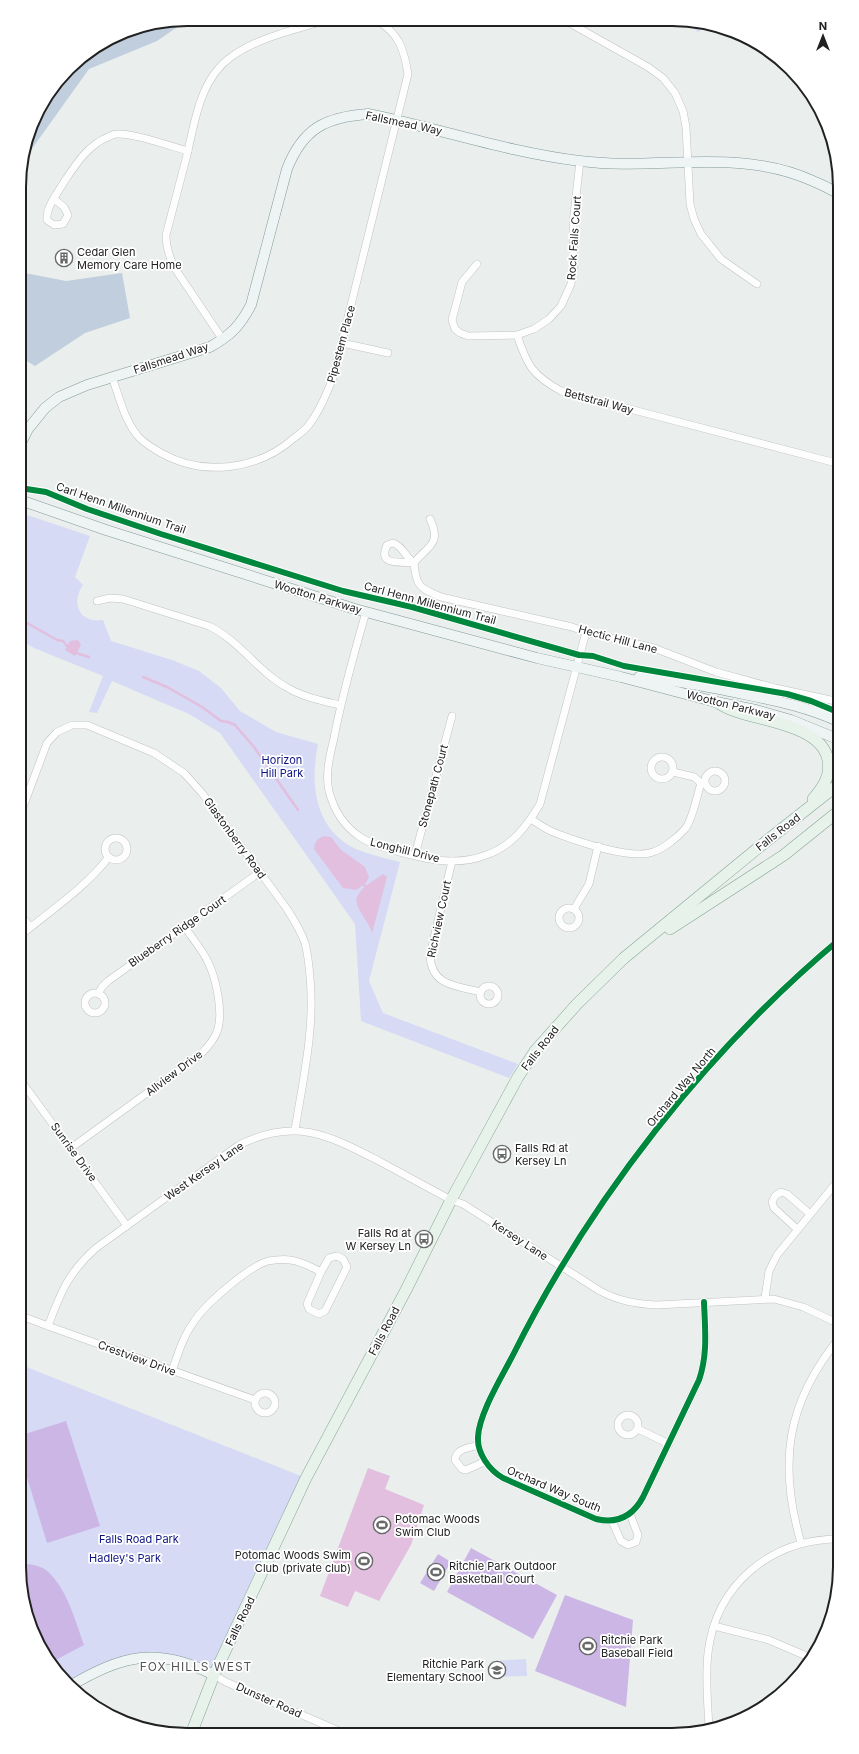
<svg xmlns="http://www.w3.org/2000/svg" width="859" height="1754" font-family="Inter,sans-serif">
<rect width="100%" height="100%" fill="#eaefed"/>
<!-- forest -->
<g fill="#c0cedd">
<polygon points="189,19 157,41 89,69 21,164 36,113 76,61 123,32"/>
<polygon points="20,272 66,281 122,273 130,318 85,333 35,366 20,357"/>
</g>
<!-- park -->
<g fill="#d6daf4">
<polygon points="686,22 702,22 699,33"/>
<path d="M24 514 90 536 75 577 83 585C70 603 80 624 103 620L111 641 172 660 199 671 221 688 240 711 276 732 318 744C310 784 314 829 356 849 370 855 385 858 400 862L369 981 383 1013 518 1064 509 1078 361 1021 355 924 220 733 189 714 112 681 97 713 89 712 103 676 34 648 20 640V515Z"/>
<polygon points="19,1364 306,1478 214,1675 199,1667 140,1658 70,1686 48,1660 28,1621 19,1567"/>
<polygon points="526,1659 527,1676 492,1677 491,1661"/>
</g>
<!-- pitch -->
<g fill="#cbb6e6">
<polygon points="66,1421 100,1526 47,1543 19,1451 19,1436"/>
<polygon points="471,1548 557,1595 533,1639 447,1592"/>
<polygon points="438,1554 451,1562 434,1591 420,1583"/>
<path d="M19 1563C28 1564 39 1565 46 1570 67 1588 75 1620 84 1645L50 1663 48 1660 28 1621Z"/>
<polygon points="565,1595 633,1620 626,1707 535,1671"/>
</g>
<!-- water -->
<g fill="#e2bedf">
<polygon points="78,640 81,645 75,656 65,650 70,641"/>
<path d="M323 836 331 837 341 850 365 867 369 877 366 883 356 890 343 888 314 849C315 842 316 840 323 836Z"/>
<path d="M383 874 387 877 372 933C369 922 360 914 357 904 353 891 375 880 383 874Z"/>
<polygon points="368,1468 390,1476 385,1489 424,1505 411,1545 379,1601 355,1591 348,1607 320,1596"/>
</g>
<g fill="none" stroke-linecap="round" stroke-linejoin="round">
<!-- stream -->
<g stroke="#e2bedf" stroke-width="2.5">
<polyline points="20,619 57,640 63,641 67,646"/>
<polyline points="76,653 89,657"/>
<polyline points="143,677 167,687 202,707 221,721 228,722 235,725 254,747 298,810"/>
<polyline points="364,885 366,887"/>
</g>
<defs>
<g id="street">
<polyline points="566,21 648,67 663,78 675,93 683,111 686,127 690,204 694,219 701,234 721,259 757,284"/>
<path d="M54 199 64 207 68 215 63 224 54 225 47 220C46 207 57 194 64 182 76 164 88 145 108 137 110 136 114 134 117 134 134 133 170 146 188 151"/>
<polyline points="477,264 462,282 452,320 455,329 460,333 468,336 517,335 534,329 549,319 561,306 571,284 574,266 573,223 580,161"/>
<path d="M517 335C527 365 532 375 561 391L840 464"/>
<path d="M223 340 174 267C169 256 166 247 166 235 173 208 180 181 187 155 195 121 200 79 231 57 257 38 296 29 327 20"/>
<polyline points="342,343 388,353"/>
<path d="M112 377C119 396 124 419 137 435 143 443 153 448 161 453 204 477 258 470 294 438 299 434 304 431 308 426 319 412 326 395 333 378L408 74C404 49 399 33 376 20"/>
<polyline points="20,423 28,429"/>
<path d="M430 519C442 545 428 545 414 563 416 587 420 588 441 597L572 627 586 632 654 648 716 672 775 688 840 702"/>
<path d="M393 543C403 546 405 557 414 563 401 561 377 567 387 545Z"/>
<path d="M97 601 110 598 123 599 209 626C240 641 258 672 288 688 303 697 323 701 340 705"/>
<path d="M366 612C354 654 342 695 334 738 330 755 325 773 329 791 334 811 344 826 360 837 376 848 434 862 453 861 464 861 476 859 486 855 511 847 527 826 540 804L586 632"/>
<circle cx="662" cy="768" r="11"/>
<circle cx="715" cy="781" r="10"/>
<path d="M20 815 47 743 57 732 72 725H87L154 753 184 773 202 793 287 909C294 920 301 931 305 943 308 954 309 965 310 977 315 1029 303 1079 295 1130"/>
<path d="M531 819C540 825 548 831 558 834 579 842 632 860 653 852 663 849 678 837 685 829 693 819 697 795 701 783L694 777 673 772"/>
<circle cx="116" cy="849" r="11"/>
<polyline points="415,855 452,716"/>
<path d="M452 861 430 955C431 986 456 986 481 992"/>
<circle cx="569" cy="918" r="10"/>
<polyline points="574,909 589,884 598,846"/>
<polyline points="20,914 30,927"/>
<path d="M20 936C51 910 84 889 109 857"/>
<circle cx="489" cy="995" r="9"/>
<circle cx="95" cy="1003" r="10"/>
<polyline points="98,994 102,987 108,981 260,872"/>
<polyline points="19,1078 127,1226"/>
<path d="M71 1148 201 1054C208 1047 215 1039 218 1029 223 1011 216 978 208 962 202 949 192 938 184 926"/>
<polyline points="797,1229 774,1208 772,1202 775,1196 781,1192 787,1194 810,1214"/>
<polyline points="765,1298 769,1271 777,1255 840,1178"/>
<path d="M704 1302C705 1329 708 1354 699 1380L643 1497C633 1516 618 1524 596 1519L503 1478C489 1470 477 1453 478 1437 479 1413 503 1375 514 1353 591 1199 707 1050 840 939"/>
<polyline points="19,1315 48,1326 255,1400"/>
<path d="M48 1326C61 1292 68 1273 96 1248L239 1145C295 1117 328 1135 379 1161 403 1174 427 1187 451 1200L463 1204 600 1291C619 1301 636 1304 657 1305L774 1299 803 1307 833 1321 840 1327"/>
<path d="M172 1371C178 1354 183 1337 193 1323 204 1305 248 1267 268 1261 274 1260 284 1259 290 1260 301 1261 311 1267 321 1272L329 1258 337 1256 343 1259 347 1267 325 1311 319 1314 309 1309 307 1304 321 1272"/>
<circle cx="265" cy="1403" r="10"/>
<circle cx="628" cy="1425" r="10"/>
<polyline points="638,1429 669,1444"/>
<path d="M479 1445C469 1448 456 1448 455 1460L462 1469 466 1470 486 1461"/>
<polyline points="612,1521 621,1541 628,1545 636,1542 638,1535 630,1514"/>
<path d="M801 1543C778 1463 786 1403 840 1337"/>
<polyline points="714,1626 769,1640 811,1658"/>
<polyline points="214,1675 226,1682 346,1734"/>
<path d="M709 1729C708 1704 705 1678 708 1653 716 1584 771 1539 840 1539"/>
</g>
<g id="secondary">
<path d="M20 445 28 429 45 408 59 397 87 385 210 347C231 335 240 326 251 305L287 169C303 128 326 117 368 114 438 128 510 153 580 161 659 171 738 147 813 181 822 185 832 189 840 195"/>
<polyline points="20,500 106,530 355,609 537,658 621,677 716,702 756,710 791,720 840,740"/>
<path d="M639 677C670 679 698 685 729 691 767 699 804 705 840 722"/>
<path d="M70 1686C123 1655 157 1646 214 1675"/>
</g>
<g id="primary">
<path d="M716 702C722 705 728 709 735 711 763 721 822 726 828 760 831 776 823 787 813 799"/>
<polyline points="670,929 784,855 840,810"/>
<polyline points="191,1734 214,1675 306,1478 406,1290 451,1200 518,1077 535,1051 577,1004 624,958 769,839 840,783"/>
</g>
</defs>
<!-- street casing -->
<use href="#street" stroke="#c0c2c2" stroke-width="8"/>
<!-- secondary casing -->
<use href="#secondary" stroke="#819a99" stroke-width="11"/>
<!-- primary casing -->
<use href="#primary" stroke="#85a697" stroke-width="12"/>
<!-- street -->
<use href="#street" stroke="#fcfdfc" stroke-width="7"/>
<!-- secondary -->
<use href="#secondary" stroke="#edf4f3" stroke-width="10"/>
<!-- primary -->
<use href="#primary" stroke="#e7f2eb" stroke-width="11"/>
<defs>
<g id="cycleway">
<polyline points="20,488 46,492 87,509 161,534 343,591 412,607 579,655 593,656 624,666 787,694 811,701 840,713"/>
<path d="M704 1302C705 1329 708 1354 699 1380L643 1497C633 1516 618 1524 596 1519L503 1478C489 1470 477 1453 478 1437 479 1413 503 1375 514 1353 591 1199 707 1050 840 939"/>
</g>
</defs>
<!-- cycleway casing -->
<use href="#cycleway" stroke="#fff" stroke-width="8"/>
<!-- cycleway -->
<use href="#cycleway" stroke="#00873e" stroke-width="6"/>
</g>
<!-- icons -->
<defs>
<symbol id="building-ring" viewBox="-11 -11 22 22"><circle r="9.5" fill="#fff" stroke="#676968" stroke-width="1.5"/><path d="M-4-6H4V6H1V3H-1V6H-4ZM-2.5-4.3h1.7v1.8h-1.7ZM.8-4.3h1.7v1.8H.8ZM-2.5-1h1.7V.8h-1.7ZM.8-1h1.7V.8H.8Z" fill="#676968"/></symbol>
<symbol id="bus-ring" viewBox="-11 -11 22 22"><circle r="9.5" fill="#fff" stroke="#676968" stroke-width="1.5"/><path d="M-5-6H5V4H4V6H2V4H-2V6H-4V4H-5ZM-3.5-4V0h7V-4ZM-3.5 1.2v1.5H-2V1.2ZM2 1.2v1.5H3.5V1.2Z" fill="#676968"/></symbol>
<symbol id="stadium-ring" viewBox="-11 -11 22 22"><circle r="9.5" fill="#fff" stroke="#676968" stroke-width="1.5"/><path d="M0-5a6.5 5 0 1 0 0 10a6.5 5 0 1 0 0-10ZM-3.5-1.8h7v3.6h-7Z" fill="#676968"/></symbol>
<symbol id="school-ring" viewBox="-11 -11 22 22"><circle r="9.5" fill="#fff" stroke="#676968" stroke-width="1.5"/><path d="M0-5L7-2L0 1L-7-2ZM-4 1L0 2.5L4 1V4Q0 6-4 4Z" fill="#676968"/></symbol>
</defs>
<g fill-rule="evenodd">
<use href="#building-ring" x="54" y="248" width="20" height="20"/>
<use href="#bus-ring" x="492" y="1144" width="20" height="20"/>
<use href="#bus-ring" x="414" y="1229" width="20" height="20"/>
<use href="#stadium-ring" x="372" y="1515" width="20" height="20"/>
<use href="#stadium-ring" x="354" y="1551" width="20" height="20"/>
<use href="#stadium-ring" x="426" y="1562" width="20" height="20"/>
<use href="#stadium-ring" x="578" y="1636" width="20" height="20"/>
<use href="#school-ring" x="487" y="1660" width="20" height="20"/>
</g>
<g text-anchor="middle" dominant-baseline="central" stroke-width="3.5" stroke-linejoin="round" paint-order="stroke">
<!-- street labels -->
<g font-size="11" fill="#212121" stroke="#fff">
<text transform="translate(404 123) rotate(12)">Fallsmead Way</text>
<text transform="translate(574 238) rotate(-86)">Rock Falls Court</text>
<text transform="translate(341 344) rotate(-75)">Pipestem Place</text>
<text transform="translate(171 358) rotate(-18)">Fallsmead Way</text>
<text transform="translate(599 401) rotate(15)">Bettstrail Way</text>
<text transform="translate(121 508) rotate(19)">Carl Henn Millennium Trail</text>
<text transform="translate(318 597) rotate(17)">Wootton Parkway</text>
<text transform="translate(430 603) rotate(15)">Carl Henn Millennium Trail</text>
<text transform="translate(618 639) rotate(15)">Hectic Hill Lane</text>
<text transform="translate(731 705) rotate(14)">Wootton Parkway</text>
<text transform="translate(433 786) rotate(-75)">Stonepath Court</text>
<text transform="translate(778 832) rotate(-38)">Falls Road</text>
<text transform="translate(235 838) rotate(54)">Glastonberry Road</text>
<text transform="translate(405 850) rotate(14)">Longhill Drive</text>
<text transform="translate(439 919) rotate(-78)">Richview Court</text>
<text transform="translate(177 931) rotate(-35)">Blueberry Ridge Court</text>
<text transform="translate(540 1048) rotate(-52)">Falls Road</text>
<text transform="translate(174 1073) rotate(-37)">Allview Drive</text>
<text transform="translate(681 1087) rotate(-50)">Orchard Way North</text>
<text transform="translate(74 1152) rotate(54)">Sunrise Drive</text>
<text transform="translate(204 1171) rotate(-35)">West Kersey Lane</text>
<text transform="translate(520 1240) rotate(33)">Kersey Lane</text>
<text transform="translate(384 1331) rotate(-62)">Falls Road</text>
<text transform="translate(137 1358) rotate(20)">Crestview Drive</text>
<text transform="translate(554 1489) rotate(23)">Orchard Way South</text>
<text transform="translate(240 1621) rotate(-64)">Falls Road</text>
<text transform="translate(269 1700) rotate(24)">Dunster Road</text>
</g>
<!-- poi labels -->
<g font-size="11" fill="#212121" stroke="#fff" text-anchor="start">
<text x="77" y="252">Cedar Glen<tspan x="77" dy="13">Memory Care Home</tspan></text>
<text x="515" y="1148">Falls Rd at<tspan x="515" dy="13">Kersey Ln</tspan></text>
<text x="411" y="1233" text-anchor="end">Falls Rd at<tspan x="411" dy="13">W Kersey Ln</tspan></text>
<text x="395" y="1519">Potomac Woods<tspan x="395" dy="13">Swim Club</tspan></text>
<text x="351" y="1555" text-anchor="end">Potomac Woods Swim<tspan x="351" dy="13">Club (private club)</tspan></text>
<text x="449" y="1566">Ritchie Park Outdoor<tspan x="449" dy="13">Basketball Court</tspan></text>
<text x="601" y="1640">Ritchie Park<tspan x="601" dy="13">Baseball Field</tspan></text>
<text x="484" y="1664" text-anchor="end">Ritchie Park<tspan x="484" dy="13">Elementary School</tspan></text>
</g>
<!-- park labels -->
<g font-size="11" fill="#0c1282" stroke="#fff">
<text x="282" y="760">Horizon<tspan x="282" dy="13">Hill Park</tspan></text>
<text x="139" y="1539">Falls Road Park</text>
<text x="125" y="1558">Hadley's Park</text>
</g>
<!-- neighbourhood labels -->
<g font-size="12" letter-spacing="1" fill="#545454" stroke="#fff">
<text x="196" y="1666">FOX HILLS WEST</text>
</g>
</g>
<!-- crop -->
<path d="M0 0H859V1754H0ZM187 26H672A161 161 0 0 1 833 187V1567A161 161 0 0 1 672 1728H187A161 161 0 0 1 26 1567V187A161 161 0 0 1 187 26Z" fill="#fff" fill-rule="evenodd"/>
<path fill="none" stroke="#212121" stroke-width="2" d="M187 26H672A161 161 0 0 1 833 187V1567A161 161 0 0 1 672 1728H187A161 161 0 0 1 26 1567V187A161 161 0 0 1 187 26Z"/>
<!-- north arrow -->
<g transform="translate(823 36)" stroke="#ffffff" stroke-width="3" paint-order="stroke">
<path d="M0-3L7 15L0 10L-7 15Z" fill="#212121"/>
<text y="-6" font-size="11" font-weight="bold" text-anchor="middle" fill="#212121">N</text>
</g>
</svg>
